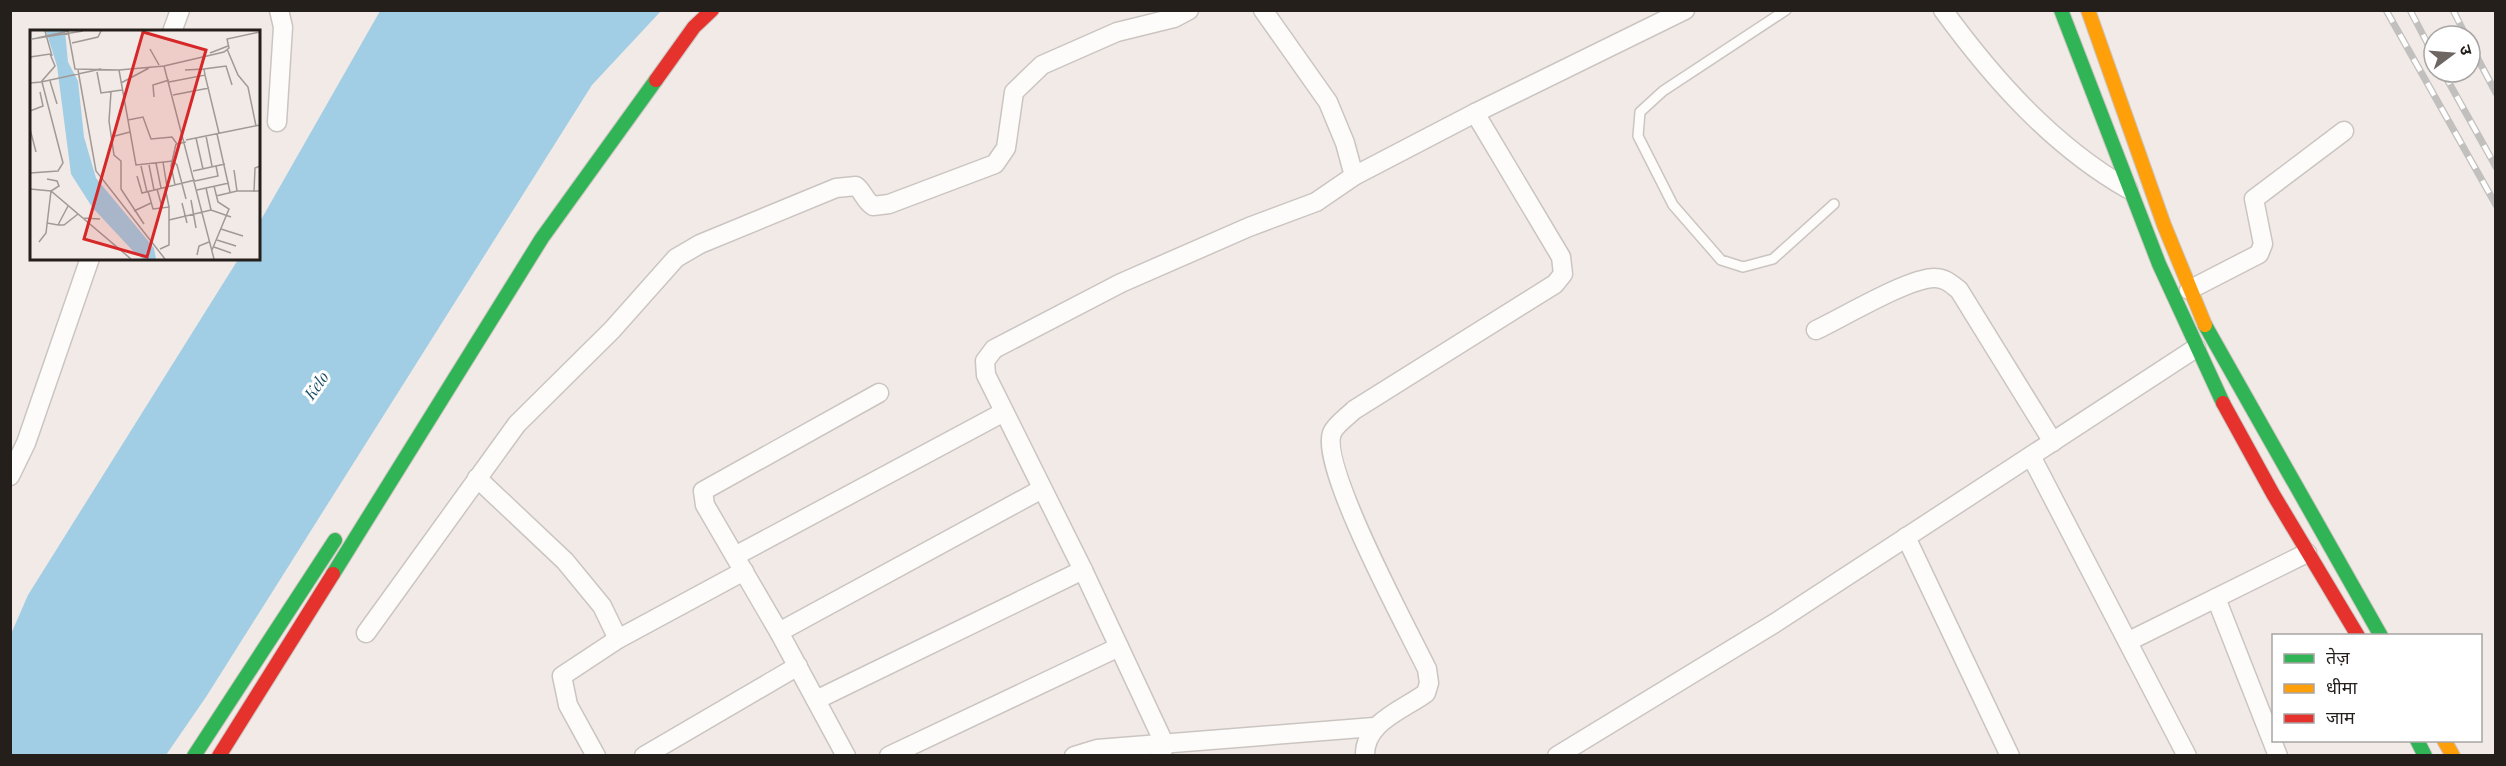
<svg xmlns="http://www.w3.org/2000/svg" width="2506" height="766" font-family="'Playfair Display','Noto Sans Devanagari',serif">
<rect width="100%" height="100%" fill="#f2eae6"/>
<!-- water -->
<polygon fill="#a2cee5" points="380,11 661,11 592,85 206,697 166,755 11,755 11,634 28,595 239,258 258,258 258,225"/>
<g fill="none" stroke-linecap="round" stroke-linejoin="round">
<defs>
<polyline id="lane" points="1786,10 1663,91 1640,112 1638,136 1673,205 1721,260 1743,267 1773,259 1834,204"/>
<g id="street">
<polyline points="1263,10 1328,102 1345,143 1354,176"/>
<path d="M1943 10C1994 80 2053 146 2128 189"/>
<polyline points="172,32 180,10"/>
<polyline points="277,122 283,27 279,10"/>
<polyline points="2189,290 2259,254 2263,244 2254,199 2344,131"/>
<path d="M1816 330C1842 318 1910 277 1935 278 1945 278 1951 284 1959 290L2053 442"/>
<polyline points="2031,456 2187,756"/>
<polyline points="10,476 26,443 90,258"/>
<polyline points="477,478 565,561 602,606 618,639"/>
<polyline points="1906,537 2010,756"/>
<polyline points="735,556 1004,412"/>
<polyline points="2216,598 2278,756"/>
<polyline points="779,632 1042,489"/>
<path d="M366 633 517 424 612 330 676 258 700 244 836 188 856 186C863 191 864 200 873 206L889 204 995 164 1006 148 1014 92 1042 65 1117 32 1174 18 1189 10"/>
<polyline points="2129,641 2307,553"/>
<polyline points="816,700 1083,570"/>
<polyline points="596,756 568,705 562,676 618,639 744,571"/>
<polyline points="644,756 798,666"/>
<polyline points="846,756 779,632 705,505 703,491 879,393"/>
<polyline points="889,756 1119,647"/>
<polyline points="1074,756 1097,749 1374,727"/>
<polyline points="1160,756 1165,745 1083,570 986,375 985,361 994,349 1121,283 1249,227 1316,202 1354,176 1475,113 1685,10"/>
<path d="M1365 756C1364 722 1403 710 1426 693L1429 683 1427 669C1408 630 1319 466 1332 433 1335 425 1348 416 1354 410L1555 284 1563 274 1561 257 1475 113"/>
<polyline points="1557,756 1775,623 2196,348"/>
</g>
<g id="fast">
<polyline points="2061,10 2159,264 2223,403"/>
<polyline points="2205,325 2381,636"/>
<polyline points="333,574 542,238 656,80"/>
<polyline points="2417,740 2425,756"/>
<polyline points="194,756 335,540"/>
</g>
<g id="slow">
<polyline points="2088,10 2164,225 2205,325"/>
<polyline points="2444,740 2453,756"/>
</g>
<g id="jam">
<polyline points="656,80 694,27 712,10"/>
<polyline points="2223,403 2273,494 2358,636"/>
<polyline points="219,756 333,574"/>
</g>
</defs>
<!-- lane casing -->
<use href="#lane" stroke="#cbc5c1" stroke-width="12"/>
<!-- street casing -->
<use href="#street" stroke="#cbc5c1" stroke-width="21"/>
<!-- fast casing -->
<use href="#fast" stroke="#cbc5c1" stroke-width="16"/>
<!-- slow casing -->
<use href="#slow" stroke="#cbc5c1" stroke-width="16"/>
<!-- jam casing -->
<use href="#jam" stroke="#cbc5c1" stroke-width="16"/>
<!-- lane -->
<use href="#lane" stroke="#fdfcfb" stroke-width="9"/>
<!-- street -->
<use href="#street" stroke="#fdfcfb" stroke-width="18"/>
<!-- fast -->
<use href="#fast" stroke="#30b455" stroke-width="14"/>
<!-- slow -->
<use href="#slow" stroke="#ff9f0a" stroke-width="14"/>
<!-- jam -->
<use href="#jam" stroke="#e5322d" stroke-width="14"/>
<defs>
<g id="rail">
<polyline points="2386,10 2496,205"/>
<polyline points="2410,10 2434,56"/>
<polyline points="2453,10 2466,36"/>
<polyline points="2470,44 2496,93"/>
<polyline points="2443,72 2496,167"/>
</g>
</defs>
<!-- rail casing -->
<use href="#rail" stroke="#c2c0be" stroke-width="7"/>
<!-- rail -->
<use href="#rail" stroke="#fff" stroke-width="4.5" stroke-dasharray="14" stroke-linecap="butt"/>
</g>
<g text-anchor="middle" dominant-baseline="central" stroke-width="6" stroke-linejoin="round" paint-order="stroke">
<!-- water labels -->
<g font-size="16" font-style="italic" fill="#1b5068" stroke="#fff">
<text transform="translate(316 385) rotate(-55)">Kelo</text>
</g>
</g>
<!-- overview -->
<g transform="translate(30 30)">
<rect width="230" height="230" fill="#f2eae6"/>
<path d="M16 1H35L38 32 48 51 54 107 66 148 124 218 126 229H113L103 221 62 177 41 144 27 36Z" fill="#a2cee5"/>
<path fill="none" stroke="#a09995" stroke-width="1.5" d="M15 1 22 26M38 1 45 39 89 40 134 36 194 22 199 18 197 9 230 2M7 8 39 1M2 9 53 1M42 13 68 7 71 1M120 19 129 35M197 19 208 45 218 57 226 96M180 23 198 16M0 27 20 24 25 36 11 52 0 53M134 36 184 229M48 40 66 141 135 229M89 40 106 135 143 131 147 135 156 169M155 40 174 39M67 42 71 63 92 60M175 45 174 39 196 36 202 55M20 51 27 74M11 52 71 39M139 52 175 45 189 103M91 53 119 38M81 62 79 91 84 125 91 131V159L114 194M143 65 179 58M124 67 123 55 139 50M0 81 13 76 10 62M98 90 113 87 121 109 142 107 147 114 156 112M0 99 6 122M187 104 200 162M176 106 182 136M81 107 100 102M166 108 173 139M156 110 230 95M133 132 137 157M126 133 131 158M119 135 124 160M111 136 117 162M204 140 207 161M163 141 195 134M0 143 28 141 33 133 12 52M107 146 112 163 165 150M165 151 188 146 186 136M145 155 141 136 146 114M135 157 139 177M176 158 181 180M0 159 21 161 101 229M127 159 132 177M167 160 199 153M118 161 123 179 139 177V215L130 219M224 162 225 138 230 136M186 166 207 161H230M161 170 166 198M152 173 157 193M104 181 121 173M52 188 70 189M139 190 181 180 201 187M17 193 28 195 38 176M28 195H34L48 184M191 199 213 206M187 210 206 216M9 212 16 203 21 161 29 156 27 151 17 149M184 217 201 223M182 220 199 179 188 172 184 156M167 225 169 216 179 212"/>
<path fill="#d62828" fill-opacity="0.15" stroke="#d62828" stroke-width="3" d="M113 2 176 20 117 227 54 209Z"/>
<rect width="230" height="230" fill="none" stroke="#251f1c" stroke-width="3"/>
</g>
<!-- border -->
<rect width="2506" height="766" fill="none" stroke="#251f1c" stroke-width="24"/>
<!-- legend -->
<rect x="2272" y="634" width="210" height="108" fill="#ffffff" stroke="#a8a5a4" stroke-width="1.5"/>
<rect x="2284" y="654" width="30" height="9" fill="#30b455" stroke="#a8a5a4" stroke-width="1.5"/>
<text x="2326" y="664" font-size="18" fill="#251f1c">तेज़</text>
<rect x="2284" y="684" width="30" height="9" fill="#ff9f0a" stroke="#a8a5a4" stroke-width="1.5"/>
<text x="2326" y="694" font-size="18" fill="#251f1c">धीमा</text>
<rect x="2284" y="714" width="30" height="9" fill="#e5322d" stroke="#a8a5a4" stroke-width="1.5"/>
<text x="2326" y="724" font-size="18" fill="#251f1c">जाम</text>
<!-- north arrow -->
<g transform="translate(2452 54) rotate(74)"><circle r="28" fill="#ffffff" stroke="#a8a5a4" stroke-width="1.5"/>
<path d="M0-4.5L10 22L0 15L-10 22Z" fill="#6d6663"/>
<text y="-9" font-size="16" font-weight="bold" text-anchor="middle" fill="#251f1c">उ</text>
</g>
</svg>
